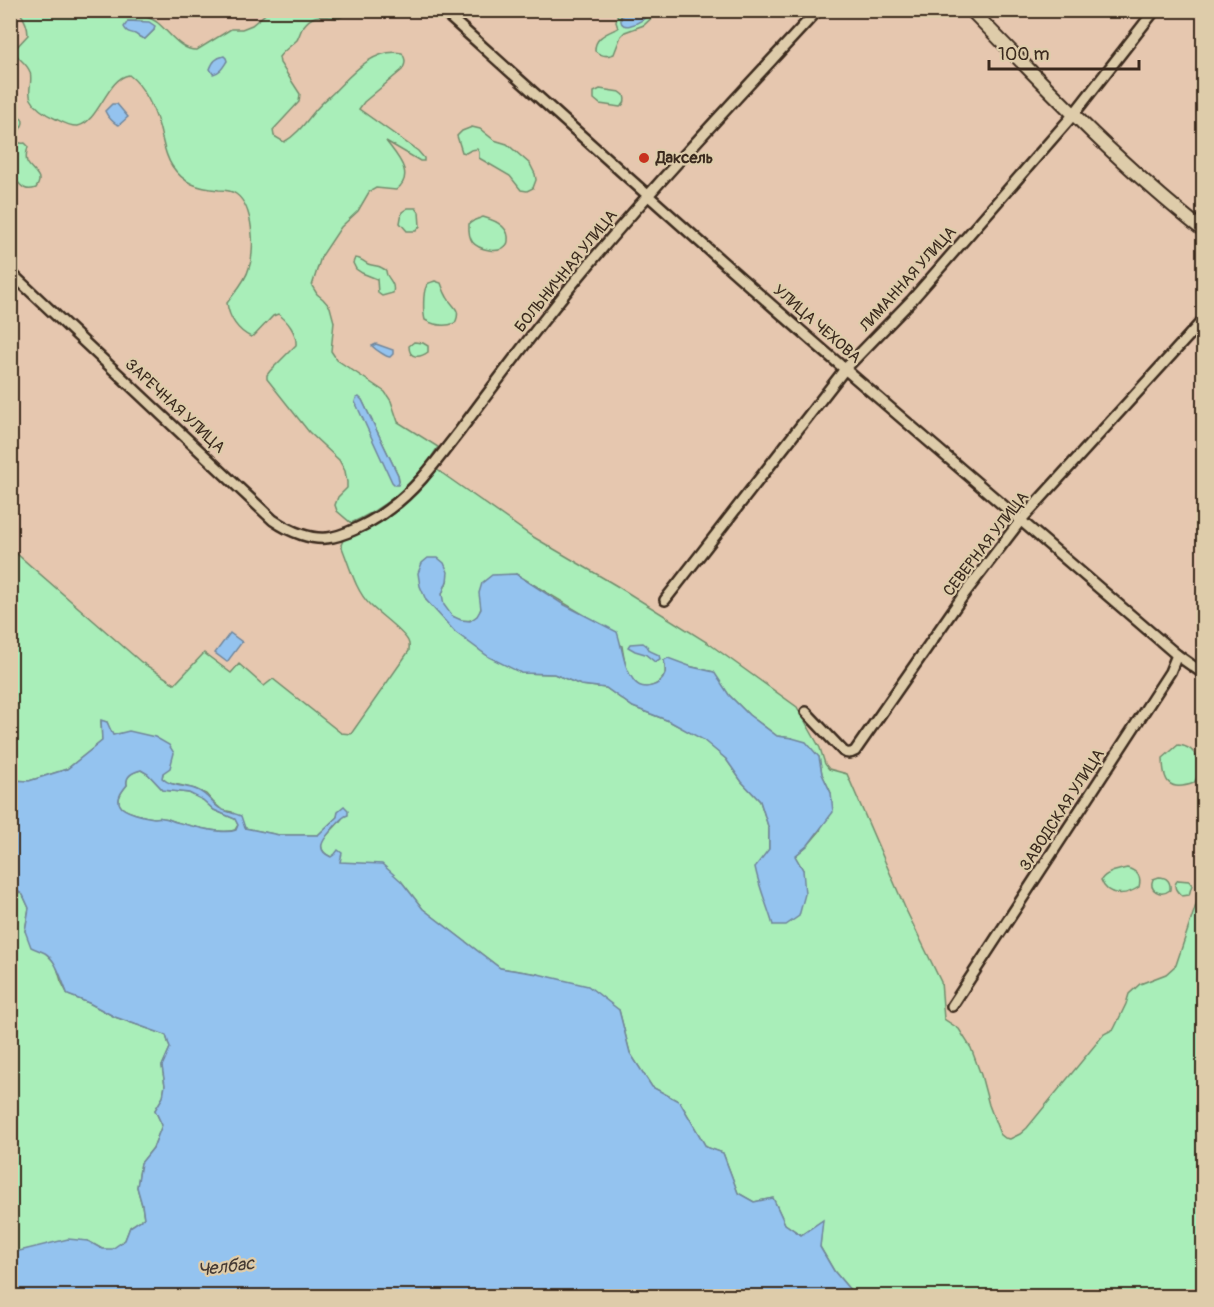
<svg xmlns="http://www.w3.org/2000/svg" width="1214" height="1307" font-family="Pangolin,sans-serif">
<rect width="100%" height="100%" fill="#e6c7af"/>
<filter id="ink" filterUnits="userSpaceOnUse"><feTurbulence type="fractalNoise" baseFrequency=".0167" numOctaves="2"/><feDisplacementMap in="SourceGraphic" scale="12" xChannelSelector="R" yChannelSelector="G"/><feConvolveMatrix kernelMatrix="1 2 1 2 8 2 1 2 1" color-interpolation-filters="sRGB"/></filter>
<g filter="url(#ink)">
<!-- green -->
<g fill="#a9eeb9" stroke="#728c6c" stroke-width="1.5" fill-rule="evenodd">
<path d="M19 11H132C140 16 151 17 158 23 169 32 181 51 197 50L231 29H242L252 25 269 11H347L343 16 339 18C324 17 314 11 303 27 300 31 300 35 297 40 291 46 284 50 279 57L280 63 300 94 299 102 273 130 274 136 284 142C297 135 305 123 314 112 320 104 328 98 334 92 351 75 374 47 402 53 406 60 406 63 402 70L364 102 359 109 418 151 424 158V161H420L386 141C397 156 416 175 396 190L376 188 369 192 358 211 341 227 321 257 312 286 317 294 323 299 330 307 334 322 331 351 337 360 385 392 391 401 398 422 438 447C417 481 387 507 351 523L337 511 335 505 338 497 347 488V482L345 471 339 460 309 432 267 379V375L270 371 296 345C297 333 287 320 278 314L273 316 255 335 251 337C238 331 229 318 227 303 234 293 246 281 249 268 255 250 254 207 236 194 232 191 224 190 219 190 198 188 184 184 172 166 164 154 163 140 159 126 154 109 144 86 129 75 107 78 99 122 78 126 71 127 62 122 56 119 47 115 36 109 31 99 27 90 33 82 30 72 26 61 16 59 14 50L28 35C28 26 24 18 19 11ZM128 21H142L154 30 145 39C135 37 132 29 128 21ZM359 398 362 400 398 475 399 482Z"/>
<path d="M618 11H624L620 18 648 16 651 11H659L644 25 625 32 621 36 614 54C607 57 601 56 595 51 594 37 608 33 618 28L616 22Z"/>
<path d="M600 89 620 92 624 95C626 101 625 104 620 107L600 104 594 99V92Z"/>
<path d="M15 116C32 119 17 131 14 139 17 143 20 144 25 143L28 146C27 152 25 156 27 162 32 172 45 175 36 188 22 193 21 183 11 176V118Z"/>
<polygon points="472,127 480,129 494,140 507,144 530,164 535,174 536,180 533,188 527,191 521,190 510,176 479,158 479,152 477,149 471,150 466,153 462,152 457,136 462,131"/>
<polygon points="408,208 416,208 419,212 420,226 416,231 407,231 400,223 402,212"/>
<path d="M483 217C494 220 510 226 508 241 508 244 506 246 503 248 499 251 494 251 489 250 473 247 468 241 469 224L475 220Z"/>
<path d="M355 258C361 258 362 261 368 264 372 266 378 265 382 268 388 271 385 270 387 275 391 282 395 284 393 293L382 296 378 293 377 279 362 273 356 269 353 263Z"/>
<path d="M435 281 441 283C443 288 444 292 447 297 453 308 462 309 455 323 445 327 434 325 425 320 423 313 423 293 426 287 428 282 430 283 435 281Z"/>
<path d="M414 342 423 343 428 346V352C420 358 409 359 409 346Z"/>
<path d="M436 469 530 535 617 586 708 643 797 707 820 748 825 764 829 769 847 774 906 910 941 982 944 1019 959 1029 971 1048 981 1075 989 1105 1000 1134 1005 1138 1010 1139 1020 1134 1027 1128 1104 1034 1114 1029 1126 1004 1129 994 1140 984 1166 974 1176 965 1203 884V1296H855L834 1271 820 1247 822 1221 801 1235 785 1224 773 1198 754 1202 738 1193 723 1153 706 1147 680 1102 652 1087 630 1053 619 1010 538 974 500 968 423 909 401 881 339 862 335 855 331 857C306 845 337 829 343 817 344 814 344 810 344 807L339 811 337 817 318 835H279L245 828 232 812 222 810 213 802 206 794 195 789 179 785 168 783 162 778 163 773 112 735 107 722 101 721 102 741 67 769 29 781 11 780 10 548 141 662 175 684 204 653 231 673 239 664 264 686 273 679 341 733 351 734 409 651C409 647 410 645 408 641 403 631 379 614 370 605 355 590 349 564 341 545L344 538C359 531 374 524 388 516 407 504 422 487 436 469ZM516 574 586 616 622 646C624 659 626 676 638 685 647 691 661 684 665 674 666 670 665 665 664 660L713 672 729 695 749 715 777 736 792 738 819 757 822 774 831 793 820 831 808 845 795 856 803 870 773 924 768 906 769 829 760 801 742 782 726 759 703 739 669 721 633 707 606 688 581 685 554 674 521 673 426 600 447 581C446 585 443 590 442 595 440 622 484 633 481 601Z"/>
<path d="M1178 745C1198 747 1204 767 1194 783 1169 792 1163 782 1163 758Z"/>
<path d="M141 770 148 774 163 790 189 793 203 800 214 810 235 819 238 825 235 830C222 835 191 826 176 822 172 821 167 818 163 818 160 817 157 818 154 818 146 817 123 812 120 805 116 798 123 790 127 785 125 775 133 772 141 770Z"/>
<path d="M1127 868C1137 871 1142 876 1139 887 1126 896 1107 897 1101 880 1106 872 1118 870 1127 868Z"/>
<path d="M1159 877C1167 877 1171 882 1170 890 1161 897 1148 891 1153 879Z"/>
<path d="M1178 880 1189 881 1192 885 1189 895 1182 896C1176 891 1172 886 1178 880Z"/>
<polygon points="11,886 23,895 29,908 25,931 56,964 61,981 68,995 89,1003 115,1017 166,1035 170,1048 162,1066 165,1085 163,1097 155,1110 162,1125 153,1148 141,1163 137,1187 142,1205 144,1218 130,1227 125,1240 112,1250 102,1249 88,1241 39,1247 11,1253"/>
</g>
<!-- water -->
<g fill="#94c3ef" stroke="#70869b" stroke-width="1.5" fill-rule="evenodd">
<path d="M624 10H651V11C643 25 611 36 624 10Z"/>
<path d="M128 21 149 22 155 26 154 30 145 39C140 38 139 36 135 34 130 32 127 33 124 27Z"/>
<path d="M224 56 226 58 227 61C223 67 221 72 213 74L210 69C213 61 216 58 224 56Z"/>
<path d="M112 104H117L128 117 119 125C114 124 107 116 105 111Z"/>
<path d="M376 344 393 350V354L390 357C386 357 375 349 372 346Z"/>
<polygon points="359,397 362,400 398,475 399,482 398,485 395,485 392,482 357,406 355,402 356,398"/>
<path d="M428 558H438L444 563 448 572 447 581 442 594 444 605 452 616 461 620 470 621 477 616 481 609 479 593 482 583 492 575 516 574 561 603 617 632C623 649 623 667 634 681 643 692 661 686 665 674 666 669 665 665 664 660L668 658 692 667 714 672 729 695 749 715 777 736 792 738 806 742 819 757 822 774 831 793 833 812 808 845 795 856 803 870 805 894 799 916 786 925H773C767 905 759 887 755 867L769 849V829L760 801 742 782 726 759 702 739 669 721 633 707 606 688 581 685 554 674 521 673 489 657 455 632 426 600 420 586 418 573 422 563Z"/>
<polygon points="230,633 242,642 227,662 215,653"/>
<polygon points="643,643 647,646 650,651 659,655 660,659 655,662 645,654 635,651 628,647 630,644"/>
<path d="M101 720 107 722 113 735 129 731 155 737 169 745 174 753 170 768 163 773 162 778C171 787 186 785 197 790 207 794 211 802 219 808 225 812 234 813 241 816L245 828 279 835H318L337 817 338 811 344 806 348 810V815C341 817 338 823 333 828 325 838 313 849 331 857L335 854 338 850 342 853 340 862 382 864 401 881 423 909 500 968 538 974 588 986 619 1010 630 1053 652 1087 680 1102 706 1147 723 1153 738 1193 754 1202 773 1198 785 1224 801 1235 823 1220 820 1247 834 1271 855 1296H11V1253L68 1239 88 1241 102 1249H112L125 1240 130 1227 144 1218 142 1205 137 1187 141 1163 153 1148 162 1125 155 1110 163 1097 165 1085 162 1066 170 1048 166 1035 115 1017 89 1003 68 995C62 982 57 960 45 953 41 951 35 949 31 947L25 931 29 908 23 895 11 886V780L29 781 67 769 102 741ZM141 770 148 774 163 790 189 793 203 800 214 810 235 819 238 825 236 830C223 835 191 826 176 822 172 821 167 818 163 818 160 817 157 818 154 818 146 817 123 812 120 805 116 798 123 790 127 785 125 776 133 772 141 770Z"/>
</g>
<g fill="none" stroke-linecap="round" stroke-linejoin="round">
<defs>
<g id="street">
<path d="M442 10C576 131 709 252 846 370 956 465 1067 560 1177 655L1204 674"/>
<path d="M10 272 273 520C289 531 313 542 333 537 351 533 375 520 389 509 417 489 438 459 459 432 488 393 517 354 547 316 631 209 725 111 818 10"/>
<polyline points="665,600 845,369 911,301 1073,115 1155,10"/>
<path d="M806 712 843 751C847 754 850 754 855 751L965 593 1021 520 1204 319"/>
<polyline points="952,1006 1170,672 1177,655"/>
</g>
<path id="secondary" d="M971 10C1046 87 1120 165 1204 231"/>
</defs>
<!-- street casing -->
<use href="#street" stroke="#3b2a1e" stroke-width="14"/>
<!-- secondary casing -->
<use href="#secondary" stroke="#3b2a1e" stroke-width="16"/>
<!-- street -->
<use href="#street" stroke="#deccaa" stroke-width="9"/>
<!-- secondary -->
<use href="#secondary" stroke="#deccaa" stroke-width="12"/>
</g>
</g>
<!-- markers -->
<circle fill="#c8321e" stroke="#deccaa" stroke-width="2" cx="644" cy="158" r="6"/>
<g text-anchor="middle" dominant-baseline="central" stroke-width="4.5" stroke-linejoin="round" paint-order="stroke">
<!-- poi labels -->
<g font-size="16" font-weight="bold" fill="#3b2a1e" stroke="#deccaa" text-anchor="start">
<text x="656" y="158">Даксель</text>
</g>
<!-- street labels -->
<g font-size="16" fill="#3b2a1e" stroke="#deccaa">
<text transform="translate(566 271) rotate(-51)">БОЛЬНИЧНАЯ УЛИЦА</text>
<text transform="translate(908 279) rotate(-48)">ЛИМАННАЯ УЛИЦА</text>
<text transform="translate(817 324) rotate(41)">УЛИЦА ЧЕХОВА</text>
<text transform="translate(175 406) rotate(43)">ЗАРЕЧНАЯ УЛИЦА</text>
<text transform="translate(986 544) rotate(-52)">СЕВЕРНАЯ УЛИЦА</text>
<text transform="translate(1062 810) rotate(-57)">ЗАВОДСКАЯ УЛИЦА</text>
</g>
<!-- water labels -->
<g font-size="18" font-style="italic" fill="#443933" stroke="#deccaa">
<text transform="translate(226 1267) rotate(-7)">Челбас</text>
</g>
</g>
<!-- margin -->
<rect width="1214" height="1307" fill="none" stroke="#deccaa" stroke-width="36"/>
<rect x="18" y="18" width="1178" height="1271" fill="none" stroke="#3b2a1e" stroke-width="2" filter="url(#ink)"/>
<!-- scale -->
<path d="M989 60v9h150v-9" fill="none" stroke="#3b2a1e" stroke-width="3"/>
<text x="998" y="60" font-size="18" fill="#3b2a1e" stroke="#deccaa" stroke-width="4.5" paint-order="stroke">100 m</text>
</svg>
